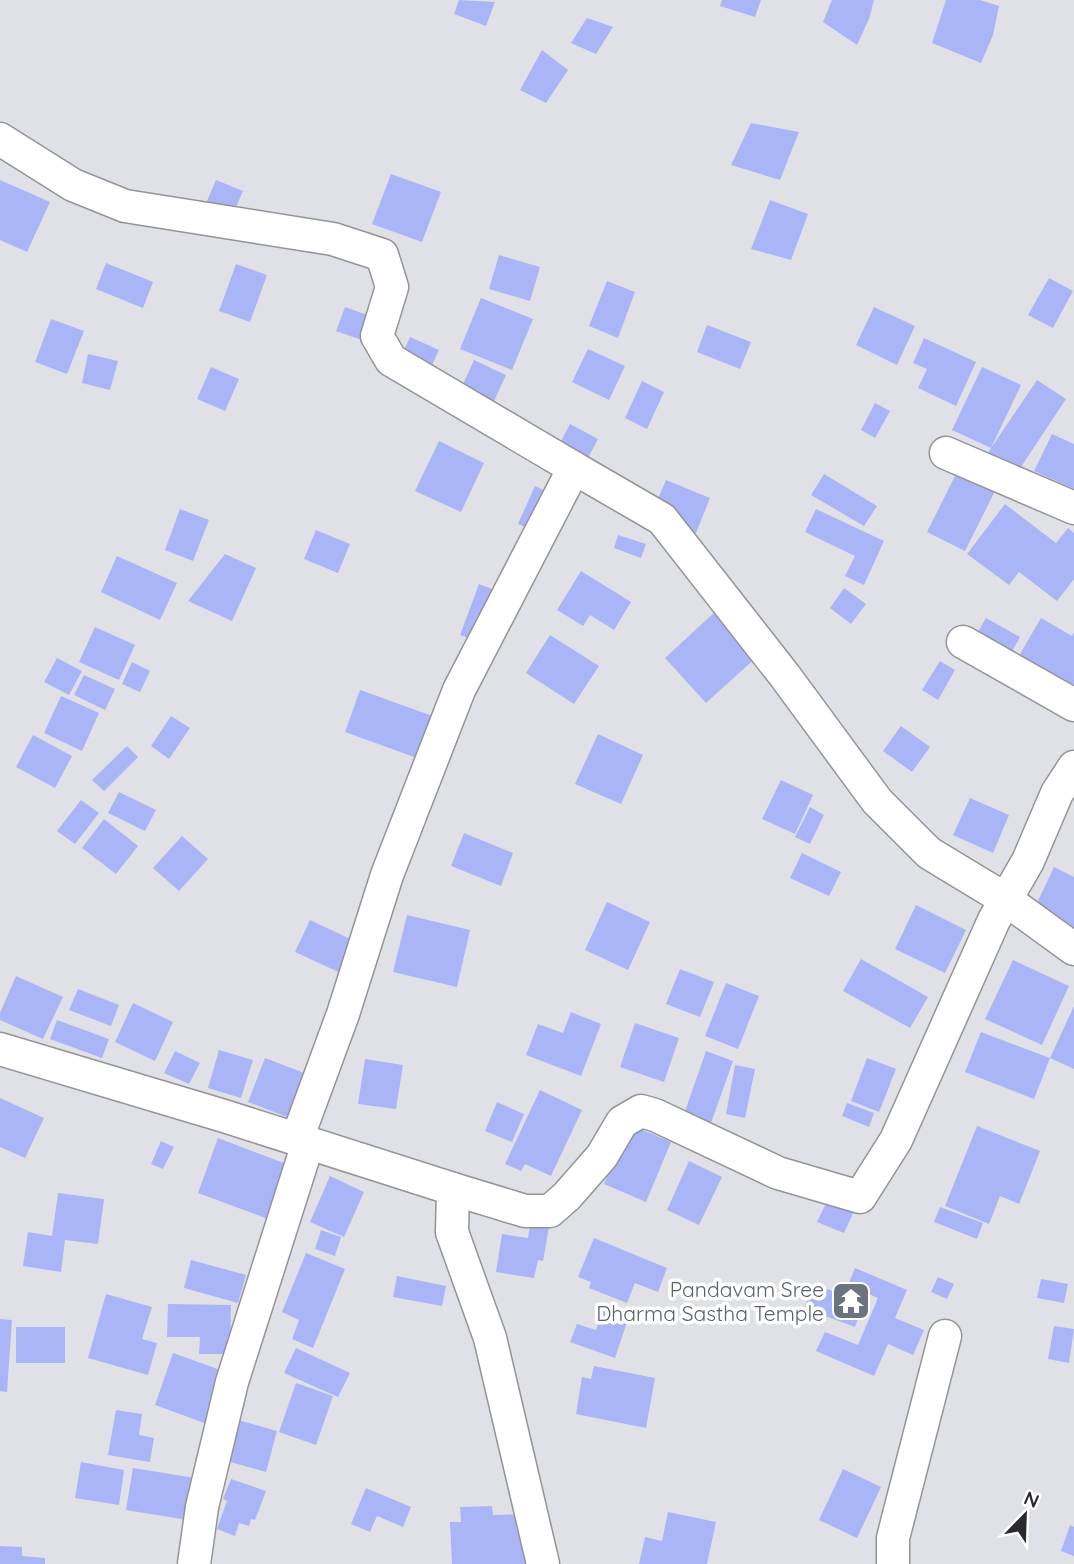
<svg xmlns="http://www.w3.org/2000/svg" width="1074" height="1564" font-family="Quicksand,sans-serif">
<rect width="100%" height="100%" fill="#e0e1e6"/>
<!-- building -->
<g fill="#aab5f8">
<polygon points="459,0 495,2 486,26 454,14"/>
<polygon points="722,0 761,0 755,17 720,6"/>
<polygon points="832,0 874,0 869,19 857,45 823,22"/>
<polygon points="946,0 980,0 999,6 993,35 981,63 932,43"/>
<polygon points="587,18 613,27 596,54 571,43"/>
<polygon points="542,50 568,70 546,103 520,90"/>
<polygon points="751,123 799,132 780,180 731,165"/>
<polygon points="391,174 441,192 422,242 372,224"/>
<polygon points="0,180 50,202 27,252 0,240"/>
<polygon points="216,180 243,191 228,226 201,215"/>
<polygon points="770,200 808,214 791,260 751,249"/>
<polygon points="499,255 540,267 530,301 489,289"/>
<polygon points="106,263 153,282 143,308 96,289"/>
<polygon points="236,264 267,275 250,322 219,311"/>
<polygon points="1049,278 1073,291 1053,328 1028,315"/>
<polygon points="607,281 635,292 618,338 589,326"/>
<polygon points="481,298 533,319 512,370 460,349"/>
<polygon points="345,307 376,318 367,342 336,331"/>
<polygon points="874,307 915,326 897,365 856,345"/>
<polygon points="51,319 84,331 67,374 35,362"/>
<polygon points="707,325 751,342 740,369 697,352"/>
<polygon points="410,337 439,350 428,374 399,361"/>
<polygon points="924,338 976,362 956,406 918,388 927,369 913,363"/>
<polygon points="588,349 625,366 609,400 572,382"/>
<polygon points="88,354 118,361 110,390 82,383"/>
<polygon points="474,360 506,375 489,412 457,397"/>
<polygon points="211,367 239,379 225,411 197,399"/>
<polygon points="982,367 1021,385 991,448 952,430"/>
<polygon points="1037,380 1066,399 1017,473 987,454"/>
<polygon points="642,381 664,392 647,429 625,418"/>
<polygon points="875,403 890,411 875,438 861,430"/>
<polygon points="570,424 598,439 580,473 552,458"/>
<polygon points="1052,434 1074,444 1074,489 1034,471"/>
<polygon points="439,441 484,463 461,512 415,491"/>
<polygon points="957,472 995,491 965,551 927,532"/>
<polygon points="824,474 877,506 864,526 811,495"/>
<polygon points="666,480 710,498 694,538 649,520"/>
<polygon points="535,486 567,501 550,538 518,524"/>
<polygon points="1005,504 1056,543 1068,528 1074,533 1074,579 1057,601 1019,572 1009,585 967,554"/>
<polygon points="180,509 209,520 193,561 165,550"/>
<polygon points="816,509 884,541 864,585 845,576 855,556 805,532"/>
<polygon points="316,530 350,544 338,573 304,559"/>
<polygon points="618,535 646,544 641,558 614,548"/>
<polygon points="225,554 256,568 232,621 188,601"/>
<polygon points="117,556 177,583 160,620 101,592"/>
<polygon points="581,571 631,602 614,630 590,615 583,626 557,610"/>
<polygon points="479,584 515,598 496,648 460,635"/>
<polygon points="844,588 866,604 851,624 830,608"/>
<polygon points="718,609 760,654 706,703 665,658"/>
<polygon points="986,618 1020,637 997,678 962,659"/>
<polygon points="1041,618 1072,636 1074,632 1074,699 1013,666"/>
<polygon points="95,627 135,645 119,680 79,662"/>
<polygon points="550,635 599,666 574,704 526,673"/>
<polygon points="57,658 82,671 69,695 44,682"/>
<polygon points="940,661 955,670 938,700 922,690"/>
<polygon points="132,662 150,671 140,692 122,684"/>
<polygon points="84,675 115,689 105,710 74,695"/>
<polygon points="360,690 455,724 439,766 345,732"/>
<polygon points="61,696 99,713 82,751 44,733"/>
<polygon points="171,716 190,728 169,759 151,746"/>
<polygon points="901,726 930,747 912,772 883,751"/>
<polygon points="598,734 643,755 621,804 575,784"/>
<polygon points="33,735 72,756 55,788 16,767"/>
<polygon points="127,746 138,757 104,791 92,780"/>
<polygon points="781,780 813,795 795,834 762,819"/>
<polygon points="119,792 156,810 145,831 108,813"/>
<polygon points="970,798 1009,815 993,853 953,835"/>
<polygon points="81,800 99,813 75,844 57,831"/>
<polygon points="810,807 824,815 810,844 795,837"/>
<polygon points="104,819 138,846 116,874 82,848"/>
<polygon points="464,833 513,853 501,886 451,866"/>
<polygon points="182,836 208,859 179,891 153,868"/>
<polygon points="802,853 841,872 829,896 790,878"/>
<polygon points="1054,867 1074,877 1074,930 1029,920"/>
<polygon points="607,902 650,922 628,970 585,950"/>
<polygon points="916,905 966,930 945,973 895,949"/>
<polygon points="407,915 470,930 457,987 393,972"/>
<polygon points="310,920 361,944 347,976 295,952"/>
<polygon points="861,959 928,997 910,1028 843,991"/>
<polygon points="1013,960 1069,986 1042,1045 985,1019"/>
<polygon points="680,969 714,982 700,1017 666,1004"/>
<polygon points="16,976 63,997 43,1039 0,1020 0,1013"/>
<polygon points="726,983 759,996 738,1049 705,1036"/>
<polygon points="78,989 119,1005 111,1026 69,1010"/>
<polygon points="133,1003 173,1022 155,1061 115,1042"/>
<polygon points="1074,1006 1074,1069 1050,1058"/>
<polygon points="571,1012 601,1024 581,1076 526,1055 538,1024 563,1033"/>
<polygon points="57,1020 109,1039 102,1058 50,1039"/>
<polygon points="635,1023 679,1038 664,1082 620,1067"/>
<polygon points="981,1032 1050,1058 1034,1099 965,1072"/>
<polygon points="219,1050 253,1060 241,1098 208,1088"/>
<polygon points="175,1051 200,1063 189,1084 164,1073"/>
<polygon points="706,1051 733,1061 710,1126 683,1117"/>
<polygon points="265,1058 312,1076 295,1120 248,1102"/>
<polygon points="867,1058 896,1069 879,1112 851,1101"/>
<polygon points="365,1059 403,1065 396,1109 358,1104"/>
<polygon points="735,1065 755,1069 745,1118 726,1114"/>
<polygon points="540,1090 582,1110 551,1176 525,1164 521,1171 505,1164"/>
<polygon points="0,1098 44,1118 25,1158 0,1147"/>
<polygon points="497,1102 524,1114 512,1142 485,1131"/>
<polygon points="847,1103 874,1113 869,1127 842,1116"/>
<polygon points="629,1124 671,1142 646,1202 604,1184"/>
<polygon points="977,1126 1040,1151 1019,1204 1000,1196 989,1224 945,1206"/>
<polygon points="218,1138 289,1165 268,1219 198,1193"/>
<polygon points="161,1141 174,1147 163,1169 151,1164"/>
<polygon points="689,1161 722,1177 699,1225 667,1210"/>
<polygon points="330,1176 364,1192 344,1237 310,1222"/>
<polygon points="58,1193 104,1199 98,1244 65,1240 61,1272 23,1266 28,1232 52,1236"/>
<polygon points="828,1199 854,1211 844,1233 817,1222"/>
<polygon points="940,1207 983,1223 977,1239 934,1222"/>
<polygon points="530,1224 549,1227 543,1261 538,1260 534,1278 496,1272 502,1234 528,1238"/>
<polygon points="321,1230 341,1237 335,1256 315,1249"/>
<polygon points="594,1238 667,1268 658,1292 635,1283 627,1303 589,1288 591,1282 578,1277"/>
<polygon points="306,1253 345,1269 313,1348 292,1339 299,1320 282,1312"/>
<polygon points="191,1260 246,1275 238,1303 184,1288"/>
<polygon points="855,1268 907,1290 895,1318 924,1330 913,1355 888,1344 874,1376 816,1351 825,1332 858,1345 878,1298 848,1285"/>
<polygon points="397,1276 446,1286 442,1306 393,1297"/>
<polygon points="938,1277 954,1284 947,1299 931,1292"/>
<polygon points="1041,1279 1068,1284 1064,1303 1037,1298"/>
<polygon points="814,1284 864,1303 855,1327 804,1308"/>
<polygon points="106,1294 152,1307 142,1339 157,1343 148,1375 88,1358"/>
<polygon points="168,1304 231,1305 230,1354 199,1354 200,1337 167,1337"/>
<polygon points="604,1307 629,1316 615,1358 570,1342 577,1324 596,1330"/>
<polygon points="0,1319 12,1320 7,1392 0,1391"/>
<polygon points="1054,1326 1074,1329 1069,1363 1048,1359"/>
<rect x="16" y="1327" width="49" height="36"/>
<polygon points="296,1348 350,1373 338,1397 284,1373"/>
<polygon points="173,1353 229,1373 210,1425 155,1405"/>
<polygon points="594,1366 655,1378 646,1428 576,1414 582,1377 591,1379"/>
<polygon points="296,1383 333,1396 316,1445 279,1432"/>
<polygon points="116,1410 142,1414 139,1435 154,1438 150,1462 108,1455"/>
<polygon points="238,1420 277,1431 266,1472 227,1461"/>
<polygon points="81,1462 124,1470 119,1505 75,1498"/>
<polygon points="133,1468 201,1479 194,1521 126,1510"/>
<polygon points="843,1469 881,1487 857,1538 819,1520"/>
<polygon points="231,1479 266,1491 255,1520 251,1519 249,1526 239,1523 235,1536 217,1529 227,1501 223,1499"/>
<polygon points="366,1488 411,1507 403,1527 377,1516 370,1532 351,1524"/>
<polygon points="492,1506 493,1515 525,1514 528,1564 452,1564 450,1522 461,1522 460,1507"/>
<polygon points="668,1512 716,1522 707,1564 639,1564 645,1537 662,1541"/>
<polygon points="1070,1525 1074,1527 1074,1556 1061,1551"/>
<polygon points="0,1546 22,1547 22,1556 45,1558 45,1564 0,1564"/>
</g>
<g fill="none" stroke-linecap="round" stroke-linejoin="round">
<defs>
<g id="minor">
<polyline points="0,139 73,185 125,206 333,239 382,255 392,287 377,336 391,360 574,468"/>
<polyline points="946,453 1074,508"/>
<polyline points="963,642 1074,705"/>
<polyline points="0,1049 224,1116 453,1189 452,1232 490,1338 543,1564"/>
<polyline points="297,1139 343,1014 387,875 459,690 574,468 662,519 785,676 877,801 929,853 1005,899 1074,949"/>
<polyline points="453,1189 525,1211 550,1211 567,1196 602,1156 622,1122 641,1111 655,1115 778,1173 860,1197 896,1140 994,920 1028,861 1057,793 1074,767"/>
<polyline points="194,1564 202,1507 232,1382 308,1143"/>
<polyline points="893,1564 893,1538 945,1336"/>
</g>
</defs>
<!-- minor casing -->
<use href="#minor" stroke="#939498" stroke-width="35"/>
<!-- minor -->
<use href="#minor" stroke="#fff" stroke-width="32"/>
</g>
<!-- icons -->
<defs>
<symbol id="temple-square" viewBox="-11 -11 22 22"><rect x="-9" y="-9" width="18" height="18" rx="4" fill="#6b7280" stroke="#fff"/><path d="M0-6L5-2H3V0L6.5 2.5H4V6H1.5V3h-3V6H-4V2.5H-6.5L-3 0V-2H-5Z" fill="#fff"/></symbol>
</defs>
<g fill-rule="evenodd">
<use href="#temple-square" x="829" y="1279" width="44" height="44"/>
</g>
<g text-anchor="middle" dominant-baseline="central" stroke-width="7" stroke-linejoin="round" paint-order="stroke">
<!-- worship labels -->
<g font-size="21" fill="#5b616d" stroke="#fff" text-anchor="end">
<text x="824" y="1289">Pandavam Sree<tspan x="824" dy="24">Dharma Sastha Temple</tspan></text>
</g>
</g>
<!-- north arrow -->
<g transform="translate(1025 1515) rotate(23)" stroke="#ffffff" stroke-width="5" paint-order="stroke">
<path d="M0-5L12 26L0 18L-12 26Z" fill="#2a2a2c"/>
<text y="-10" font-size="19" font-weight="bold" text-anchor="middle" fill="#2a2a2c">N</text>
</g>
</svg>
